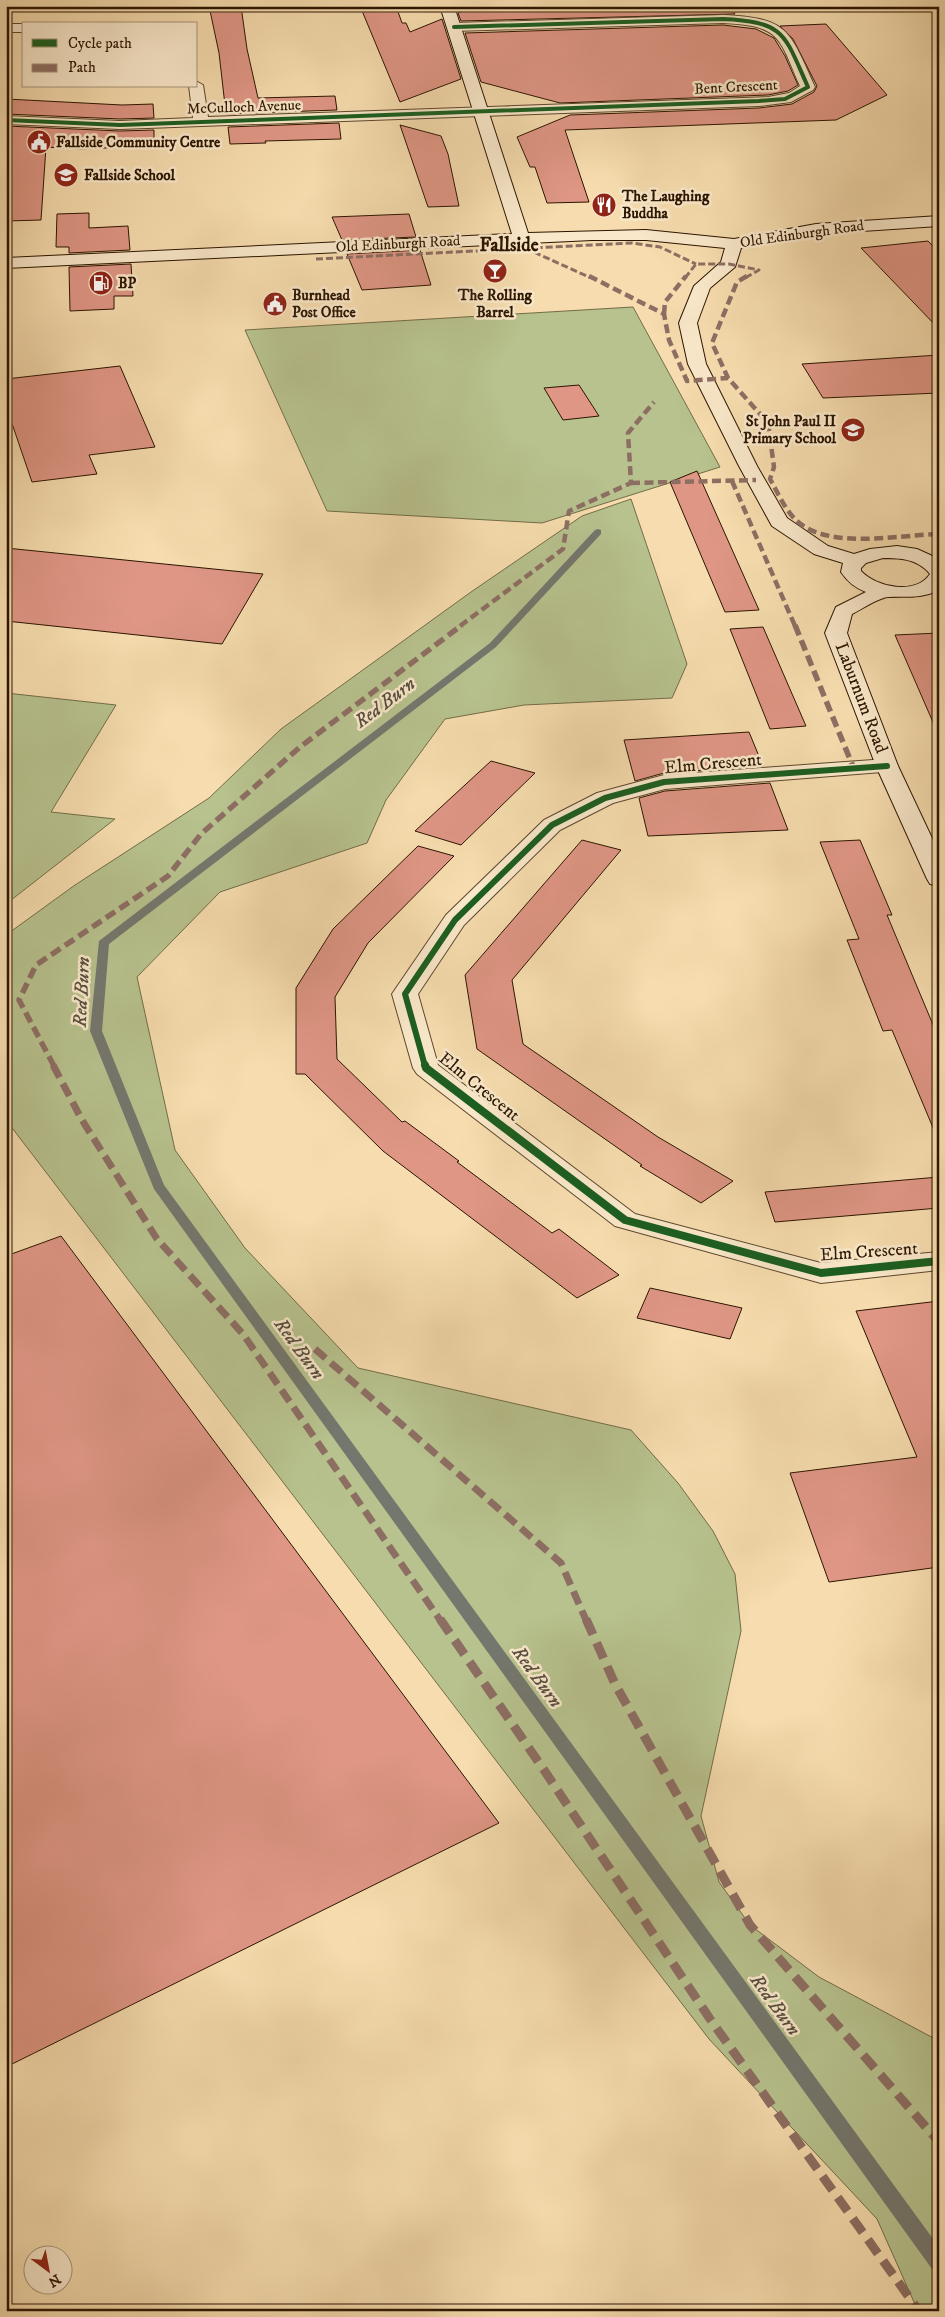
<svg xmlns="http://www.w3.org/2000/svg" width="945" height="2317" font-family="'IM FELL DW Pica',serif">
<rect width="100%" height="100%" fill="#f6dcae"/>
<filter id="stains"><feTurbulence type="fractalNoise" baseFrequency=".004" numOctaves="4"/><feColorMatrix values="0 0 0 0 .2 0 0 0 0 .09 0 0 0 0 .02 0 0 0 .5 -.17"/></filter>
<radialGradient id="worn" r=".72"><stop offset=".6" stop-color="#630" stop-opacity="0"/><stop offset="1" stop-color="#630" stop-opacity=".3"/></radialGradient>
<!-- green -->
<g fill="#b7c28e" stroke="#726c47">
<polygon points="633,307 720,467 542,523 327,511 245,330"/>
<polygon points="631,499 687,664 672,698 524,705 445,719 386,800 367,843 220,892 137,977 175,1150 245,1248 358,1368 631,1430 678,1483 713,1531 735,1574 741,1631 701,1816 719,1882 750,1925 819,1977 939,2041 939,2311 918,2311 877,2219 709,2039 6,1120 6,935 75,885 209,798 281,729 471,592 582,516"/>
<polygon points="6,693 116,705 51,812 115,819 6,904"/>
</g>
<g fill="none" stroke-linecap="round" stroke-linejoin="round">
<!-- stream -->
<polygon fill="#74776e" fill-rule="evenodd" points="598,529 601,530 601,534 496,647 109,944 102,1031 164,1185 939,2247 939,2272 932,2269 154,1189 90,1031 99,941 490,643 595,530"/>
</g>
<!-- building -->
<g fill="#df9685" stroke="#2c1500">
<polygon points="209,6 241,6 247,49 258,98 335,96 337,110 226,114 219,53"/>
<polygon points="360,6 396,6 402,23 406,23 410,32 442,19 461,79 400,102"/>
<polygon points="477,6 730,6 735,14 461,21 458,13"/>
<polygon points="826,24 887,95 836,120 565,130 589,202 547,203 535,167 530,167 517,137 570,115 759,108 792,104 814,92 817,86 793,39 780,26"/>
<polygon points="723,25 756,29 774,38 785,56 798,85 788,91 768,95 560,103 481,82 465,33"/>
<polygon points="6,99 122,105 153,104 154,118 120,119 6,114"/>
<polygon points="339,123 341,139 265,141 266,143 230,144 228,127"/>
<polygon points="400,125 441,136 448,154 459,206 428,207"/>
<polygon points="6,126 120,131 154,130 154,146 80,149 46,147 41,220 6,221"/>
<polygon points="89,213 89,228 128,226 130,250 69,253 69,247 56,247 57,214"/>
<polygon points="409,214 416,237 342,240 332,217"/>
<polygon points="928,241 939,252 939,329 861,248"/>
<polygon points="420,250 431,285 362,290 347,254"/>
<polygon points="131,264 133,296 114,296 114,309 70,311 69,267"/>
<polygon points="939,355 939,393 823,398 802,364"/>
<polygon points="120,366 155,447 89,455 97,474 32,482 6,406 6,379"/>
<polygon points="579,385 599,416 563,420 544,388"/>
<polygon points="697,471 759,610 725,612 670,482"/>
<polygon points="6,548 263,574 222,644 6,621"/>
<polygon points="763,627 806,726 770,729 730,629"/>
<polygon points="939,633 939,736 895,635"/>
<polygon points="749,732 763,766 664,773 635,781 624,740"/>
<polygon points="491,761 535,773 461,845 415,831"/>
<polygon points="770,783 788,830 648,836 639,798 665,791"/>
<polygon points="582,840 621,850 512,980 523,1044 658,1137 733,1181 701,1203 640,1166 642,1165 477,1049 465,975"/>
<polygon points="860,840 892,915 887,915 939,1039 939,1142 892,1030 883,1031 847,940 859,939 820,842"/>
<polygon points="418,846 454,856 368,943 335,997 337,1059 402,1122 405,1121 459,1161 457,1162 552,1233 559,1229 619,1275 577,1298 383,1151 305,1074 296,1074 296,988 333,929"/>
<polygon points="939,1177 939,1208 775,1222 765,1192"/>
<polygon points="61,1236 499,1823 6,2067 6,1256"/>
<polygon points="650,1288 742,1308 730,1339 637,1318"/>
<polygon points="939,1301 939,1567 829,1582 790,1473 917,1457 856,1311"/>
</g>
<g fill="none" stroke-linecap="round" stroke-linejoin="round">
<defs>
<g id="street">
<path d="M723 15C789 18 789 30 815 87L813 90 791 102 759 106 120 129 6 124V116L120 121 193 118 189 86H196V81L203 85 208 117 768 97 789 93 800 86C778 36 781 26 723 23L454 31 447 27 454 23Z"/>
<rect x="6" y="24" width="18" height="8"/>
<polygon points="887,759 895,761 898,766 895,771 665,789 613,803 560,830 464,925 418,994 438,1065 635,1214 821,1263 939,1252 939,1270 821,1283 615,1226 417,1074 413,1068 392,994 446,915 544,820 597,793 664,775"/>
</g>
<path id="secondary" d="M440 6H454L528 233 646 230 734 239 816 224 939 216V226L816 234 741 248 735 267 710 288 697 323 706 364 757 466 787 518 828 546 854 554 870 549 897 546 917 549 939 559V590C921 599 907 596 888 597 878 598 862 609 852 614L847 633 898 766 939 853V886L930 884 927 879 876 766 825 633 836 607 866 592C855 588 847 581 841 572L843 563 814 554 772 526 739 466 688 364 679 323 694 286 721 262 725 248 646 240H592L6 268V258L512 234ZM883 558C901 558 918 559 930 574 916 595 877 588 861 571V568L866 563Z"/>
</defs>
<!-- street casing -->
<use href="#street" stroke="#5e472c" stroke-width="2"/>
<!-- secondary casing -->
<use href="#secondary" stroke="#2c1500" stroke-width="2"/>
<!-- street -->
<use href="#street" fill="#f9e8ca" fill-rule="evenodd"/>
<!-- secondary -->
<use href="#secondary" fill="#f9e8ca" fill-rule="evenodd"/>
<!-- quiet-far4 -->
<g stroke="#8d6e63" stroke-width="3" stroke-dasharray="7 3" stroke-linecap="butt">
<polyline points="525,248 591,278"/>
<polyline points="316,259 632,243 660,247 696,264"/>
<polyline points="685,278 696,264 729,264 759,270 745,278"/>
</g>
<!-- quiet-far3 -->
<g stroke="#8d6e63" stroke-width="4.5" stroke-dasharray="9 4.5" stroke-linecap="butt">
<polyline points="589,276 664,314 669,340 687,381 728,378"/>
<path d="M747 276 737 282 712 343 728 378 768 423 774 467 770 479C778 493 785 510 797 521 829 550 898 535 939 534"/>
<polyline points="664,314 665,302 686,276"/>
<polyline points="732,481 795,626"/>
<polyline points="631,483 756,480"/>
<polyline points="460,626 563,549 569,511 631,483 628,433 654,402"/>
</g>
<!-- quiet-far2 -->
<g stroke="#8d6e63" stroke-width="5.5" stroke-dasharray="11 5.5" stroke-linecap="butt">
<polyline points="795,625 854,769"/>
<polyline points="54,1066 19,1000 36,965 168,876 201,834 300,747 462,625"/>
</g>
<!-- quiet-far1 -->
<g stroke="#8d6e63" stroke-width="7" stroke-dasharray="14 7" stroke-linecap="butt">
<polyline points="53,1065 82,1120 157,1239 243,1334 440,1620"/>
<polyline points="315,1349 561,1563 586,1620"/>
</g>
<!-- quiet -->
<g stroke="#8d6e63" stroke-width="9" stroke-dasharray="17 9" stroke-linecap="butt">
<polyline points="440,1619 544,1770 710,2019 919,2311"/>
<polyline points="586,1619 615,1684 750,1925 939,2142"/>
</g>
<defs>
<path id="cycleway-far2" d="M6 120 120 125 759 101 785 99 808 87C784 34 786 22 723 19L454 27"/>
<polyline id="cycleway-far1" points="425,1066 405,994 455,920 552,825 605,798 664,782 887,766"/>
<polyline id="cycleway" points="425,1065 426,1068 625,1220 821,1273 939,1261"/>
</defs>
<!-- cycleway-far2 casing -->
<use href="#cycleway-far2" stroke="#f9e8ca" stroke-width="5.5"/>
<!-- cycleway-far1 casing -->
<use href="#cycleway-far1" stroke="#f9e8ca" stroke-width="9"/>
<!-- cycleway casing -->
<use href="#cycleway" stroke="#f9e8ca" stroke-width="11"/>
<!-- cycleway-far2 -->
<use href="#cycleway-far2" stroke="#1b5e20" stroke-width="4"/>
<!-- cycleway-far1 -->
<use href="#cycleway-far1" stroke="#1b5e20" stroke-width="6"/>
<!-- cycleway -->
<use href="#cycleway" stroke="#1b5e20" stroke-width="8"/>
</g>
<!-- icons -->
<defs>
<symbol id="civic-disc" viewBox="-11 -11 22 22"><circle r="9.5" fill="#8f2418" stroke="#f9e8ca"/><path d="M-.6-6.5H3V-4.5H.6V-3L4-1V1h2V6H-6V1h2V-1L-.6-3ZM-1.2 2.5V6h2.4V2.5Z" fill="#fff"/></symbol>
<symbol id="school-disc" viewBox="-11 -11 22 22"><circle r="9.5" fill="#8f2418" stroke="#f9e8ca"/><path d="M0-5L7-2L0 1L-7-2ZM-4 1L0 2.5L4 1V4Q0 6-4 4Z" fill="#fff"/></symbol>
<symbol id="restaurant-disc" viewBox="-11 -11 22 22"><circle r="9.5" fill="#8f2418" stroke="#f9e8ca"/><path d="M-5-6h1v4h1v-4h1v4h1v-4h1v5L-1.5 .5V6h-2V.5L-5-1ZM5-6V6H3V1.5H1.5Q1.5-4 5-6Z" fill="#fff"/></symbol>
<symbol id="bar-disc" viewBox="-11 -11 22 22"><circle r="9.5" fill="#8f2418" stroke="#f9e8ca"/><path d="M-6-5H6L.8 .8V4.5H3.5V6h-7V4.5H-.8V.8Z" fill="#fff"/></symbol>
<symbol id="fuel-disc" viewBox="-11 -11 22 22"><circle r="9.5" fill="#8f2418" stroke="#f9e8ca"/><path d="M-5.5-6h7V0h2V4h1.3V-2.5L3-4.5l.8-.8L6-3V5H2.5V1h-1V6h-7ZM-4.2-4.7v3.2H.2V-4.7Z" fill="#fff"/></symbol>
</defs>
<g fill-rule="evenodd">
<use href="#civic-disc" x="25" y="128" width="28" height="28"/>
<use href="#school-disc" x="52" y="161" width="28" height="28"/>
<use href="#restaurant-disc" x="590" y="191" width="28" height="28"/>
<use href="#bar-disc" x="481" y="257" width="28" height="28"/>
<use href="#fuel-disc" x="87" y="269" width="28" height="28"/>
<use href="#civic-disc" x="261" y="290" width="28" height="28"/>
<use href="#school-disc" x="839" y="416" width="28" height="28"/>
</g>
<g text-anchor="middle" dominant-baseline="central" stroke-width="5" stroke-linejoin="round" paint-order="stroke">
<!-- far-street labels -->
<g font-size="15" fill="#2c1500" stroke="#f9e8ca">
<text transform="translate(736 87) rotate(-3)">Bent Crescent</text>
<text transform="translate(244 107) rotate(-2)">McCulloch Avenue</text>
<text transform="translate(802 234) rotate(-8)">Old Edinburgh Road</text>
<text transform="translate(398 244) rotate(-3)">Old Edinburgh Road</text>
</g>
<!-- far-poi labels -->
<g font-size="15" font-weight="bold" fill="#2c1500" stroke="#f9e8ca" text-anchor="start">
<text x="56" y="142">Fallside Community Centre</text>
<text x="84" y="175">Fallside School</text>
<text x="622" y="196">The Laughing<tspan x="622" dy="17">Buddha</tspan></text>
<text x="118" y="283">BP</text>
<text x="292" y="295">Burnhead<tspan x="292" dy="17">Post Office</tspan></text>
<text x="495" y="295" text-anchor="middle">The Rolling<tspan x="495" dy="17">Barrel</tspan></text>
<text x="836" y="421" text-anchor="end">St John Paul II<tspan x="836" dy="17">Primary School</tspan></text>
</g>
<!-- street labels -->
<g font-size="18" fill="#2c1500" stroke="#f9e8ca">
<text transform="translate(861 698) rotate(69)">Laburnum Road</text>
<text transform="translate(713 764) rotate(-5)">Elm Crescent</text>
<text transform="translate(479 1087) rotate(39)">Elm Crescent</text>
<text transform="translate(869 1252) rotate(-4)">Elm Crescent</text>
</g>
<!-- far-district labels -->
<g font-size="19" font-weight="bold" fill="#2c1500" stroke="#f9e8ca">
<text x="509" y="245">Fallside</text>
</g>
<!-- water labels -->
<g font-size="19" font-style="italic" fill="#564e40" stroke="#f9e8ca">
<text transform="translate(385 703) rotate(-37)">Red Burn</text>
<text transform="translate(82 992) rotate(-87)">Red Burn</text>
<text transform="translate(299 1349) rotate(54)">Red Burn</text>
<text transform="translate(537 1677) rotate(54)">Red Burn</text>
<text transform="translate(775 2005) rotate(54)">Red Burn</text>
</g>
</g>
<!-- margin -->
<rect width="945" height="2317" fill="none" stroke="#f6dcae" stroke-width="25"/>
<rect x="8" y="8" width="930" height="2302" fill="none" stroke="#2c1500" stroke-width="2.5"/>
<rect x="12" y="12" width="920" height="2292" fill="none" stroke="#2c1500"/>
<!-- legend -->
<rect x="22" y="22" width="175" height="65" fill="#f9e8ca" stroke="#a79479"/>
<rect x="32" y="39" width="25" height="8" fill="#1b5e20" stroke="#a79479"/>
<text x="68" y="48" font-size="15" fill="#2c1500">Cycle path</text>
<rect x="32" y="64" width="25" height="8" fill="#8d6e63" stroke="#a79479"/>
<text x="68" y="72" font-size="15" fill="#2c1500">Path</text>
<!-- north arrow -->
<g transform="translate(48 2270) rotate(148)"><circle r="24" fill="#f9e8ca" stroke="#a79479"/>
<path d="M0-4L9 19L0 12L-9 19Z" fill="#8f2418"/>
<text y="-8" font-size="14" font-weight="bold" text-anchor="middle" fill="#2c1500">N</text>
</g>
<rect width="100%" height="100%" filter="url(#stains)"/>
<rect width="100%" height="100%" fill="url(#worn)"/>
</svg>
